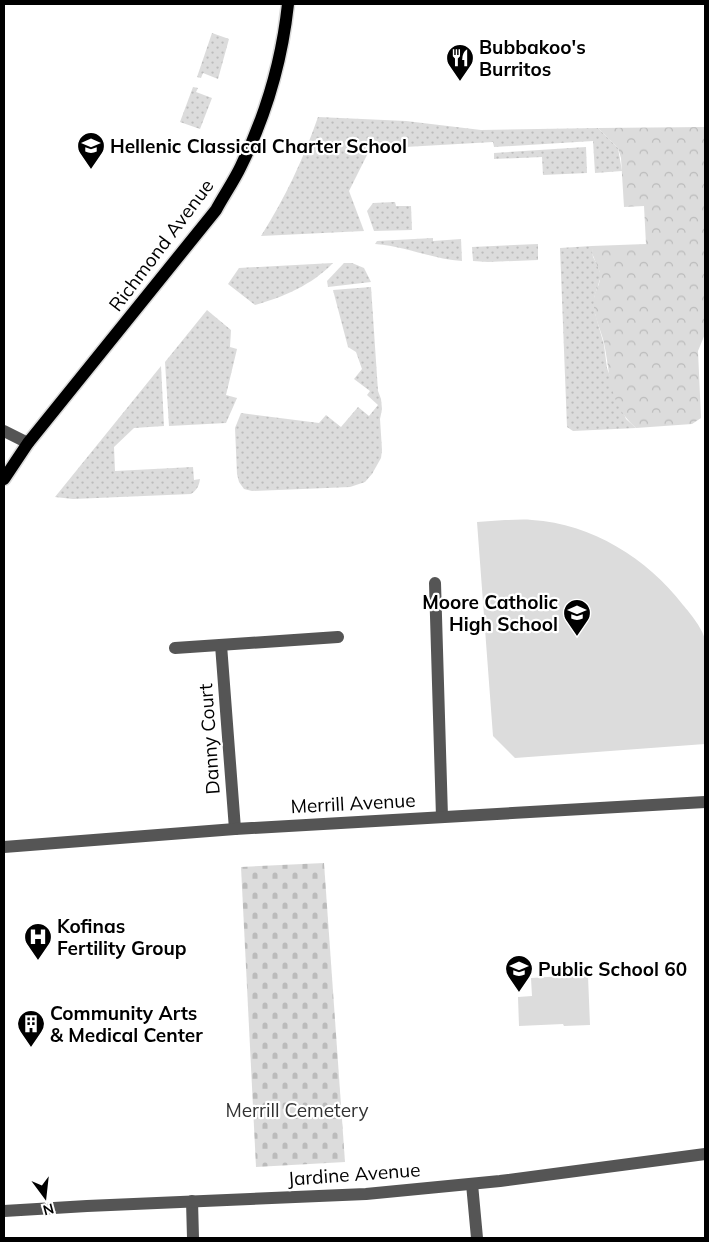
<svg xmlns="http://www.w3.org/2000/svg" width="709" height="1242" font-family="Mulish,sans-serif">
<defs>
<pattern id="grass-dots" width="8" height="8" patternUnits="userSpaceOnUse" patternTransform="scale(1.25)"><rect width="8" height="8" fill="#dcdcdc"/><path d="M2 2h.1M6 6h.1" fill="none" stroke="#bbb" stroke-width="1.8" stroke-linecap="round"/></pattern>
<pattern id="forest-crowns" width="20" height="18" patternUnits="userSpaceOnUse" patternTransform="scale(1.25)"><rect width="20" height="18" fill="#dcdcdc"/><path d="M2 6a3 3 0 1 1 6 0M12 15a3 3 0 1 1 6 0" fill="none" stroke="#bbb"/></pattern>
<pattern id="cemetery-stones" width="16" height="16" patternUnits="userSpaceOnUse" patternTransform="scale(1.25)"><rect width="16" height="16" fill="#dcdcdc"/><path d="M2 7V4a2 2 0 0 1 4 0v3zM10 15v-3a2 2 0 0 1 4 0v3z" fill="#bbb"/></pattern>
</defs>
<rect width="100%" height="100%" fill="#fff"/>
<!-- grass -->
<g fill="url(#grass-dots)">
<polygon points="212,33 229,39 218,79 203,73 201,78 197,77"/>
<polygon points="193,87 198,88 196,92 212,98 200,129 180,122"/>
<path d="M318 117 406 121 481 130 598 128 618 148 622 171 595 173 593 141 494 147 493 142 370 149 349 191 364 231 261 236C285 198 303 160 318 117Z"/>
<polygon points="586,147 587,173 543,175 542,157 494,159 494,153"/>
<polygon points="395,202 396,206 411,206 412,230 374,231 367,211 373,203"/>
<path d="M433 238V241L461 239 462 261C432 259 405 246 375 244L377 241Z"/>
<polygon points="538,244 538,260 488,262 473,261 472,247"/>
<polygon points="592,246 593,257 598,266 601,276 594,298 595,313 604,345 607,368 626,419 636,428 573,431 567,427 560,248"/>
<path d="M333 263C312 285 283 297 255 305L228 284 239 268Z"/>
<polygon points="344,263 352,263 364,268 371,282 328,287 327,281"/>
<polygon points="371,287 378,391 381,399 382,409 380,419 382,450 381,458 372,474 365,482 350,487 252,491 244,489 239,482 237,474 235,428 241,413 319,423 326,415 341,427 358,407 369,416 378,405 367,395 370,391 354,379 362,369 356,352 348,347 333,290"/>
<polygon points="207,310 231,330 230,347 237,349 226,395 237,398 226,423 169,426 165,362"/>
<path d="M161 366 164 426 134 428 114 447 115 471 193 467 194 480 200 479C199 486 197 490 191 494L73 499 55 497Z"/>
</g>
<!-- forest -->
<path fill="url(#forest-crowns)" d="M705 127V334L698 351 701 418 692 424 636 428C608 403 611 377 604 343 601 329 592 314 594 298 595 291 601 283 600 276 600 269 596 264 594 258 592 254 592 250 592 246L646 244 644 206 624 207 621 158 618 148 598 128Z"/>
<!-- cemetery -->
<polygon fill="url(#cemetery-stones)" points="324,863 345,1162 256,1167 241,867"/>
<!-- park -->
<g fill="#dcdcdc">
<path d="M505 520C514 520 523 519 532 520 592 524 647 558 683 605 690 613 704 630 705 641 707 650 705 661 705 671 705 695 705 719 705 744L515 758 493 736 477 522Z"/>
<polygon points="581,969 582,977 588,976 590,1025 564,1026 563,1024 519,1026 518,997 532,996 531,978 564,976 564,970"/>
</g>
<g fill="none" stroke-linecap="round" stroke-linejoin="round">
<defs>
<path id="major" d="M4 479 28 443 216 210C224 195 234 181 241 166 266 115 282 60 288 4"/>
</defs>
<!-- major casing -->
<use href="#major" stroke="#dbdbdb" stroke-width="15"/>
<!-- minor -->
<g stroke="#555" stroke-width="12">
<polyline points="4,431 28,443"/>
<polyline points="435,583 442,817"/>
<polyline points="221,645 235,829"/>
<polyline points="175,648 338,637"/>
<polyline points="4,847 235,829 705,802"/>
<polyline points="472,1184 477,1238"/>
<polyline points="192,1201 193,1238"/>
<polyline points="4,1211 87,1206 366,1194 500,1181 705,1154"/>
</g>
<!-- major -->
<use href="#major" stroke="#000" stroke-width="12"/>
</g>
<!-- icons -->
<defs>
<symbol id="restaurant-pin" viewBox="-11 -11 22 30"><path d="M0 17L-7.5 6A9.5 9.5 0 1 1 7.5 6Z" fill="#000" stroke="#fff"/><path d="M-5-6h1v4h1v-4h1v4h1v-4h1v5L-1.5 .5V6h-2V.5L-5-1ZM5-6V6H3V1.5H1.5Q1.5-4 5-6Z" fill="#fff"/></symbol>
<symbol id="school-pin" viewBox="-11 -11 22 30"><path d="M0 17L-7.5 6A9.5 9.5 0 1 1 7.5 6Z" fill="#000" stroke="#fff"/><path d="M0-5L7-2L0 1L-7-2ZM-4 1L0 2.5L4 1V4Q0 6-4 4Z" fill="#fff"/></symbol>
<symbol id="hospital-pin" viewBox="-11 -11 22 30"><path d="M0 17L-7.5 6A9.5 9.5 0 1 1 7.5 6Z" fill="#000" stroke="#fff"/><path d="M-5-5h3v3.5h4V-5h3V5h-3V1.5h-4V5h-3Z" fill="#fff"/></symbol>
<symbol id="building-pin" viewBox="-11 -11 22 30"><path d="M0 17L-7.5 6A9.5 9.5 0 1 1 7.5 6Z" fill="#000" stroke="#fff"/><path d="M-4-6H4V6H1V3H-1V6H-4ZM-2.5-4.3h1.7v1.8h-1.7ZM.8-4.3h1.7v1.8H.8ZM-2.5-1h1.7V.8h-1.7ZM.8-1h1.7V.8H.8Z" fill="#fff"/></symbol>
</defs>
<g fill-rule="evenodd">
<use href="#restaurant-pin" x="444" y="42" width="32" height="43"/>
<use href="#school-pin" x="75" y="130" width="32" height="43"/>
<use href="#school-pin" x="561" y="597" width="32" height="43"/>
<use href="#hospital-pin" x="22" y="921" width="32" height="43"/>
<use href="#school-pin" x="503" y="953" width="32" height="43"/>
<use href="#building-pin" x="15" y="1008" width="32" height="43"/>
</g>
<g text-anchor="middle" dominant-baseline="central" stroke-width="4.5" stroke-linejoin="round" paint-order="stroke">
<!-- poi labels -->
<g font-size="19" font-weight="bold" fill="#000" stroke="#fff" text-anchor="start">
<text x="479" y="47">Bubbakoo's<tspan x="479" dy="22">Burritos</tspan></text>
<text x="110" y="146">Hellenic Classical Charter School</text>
<text x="558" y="602" text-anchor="end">Moore Catholic<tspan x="558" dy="22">High School</tspan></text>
<text x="57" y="926">Kofinas<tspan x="57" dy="22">Fertility Group</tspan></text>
<text x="538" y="969">Public School 60</text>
<text x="50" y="1013">Community Arts<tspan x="50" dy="22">&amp; Medical Center</tspan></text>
</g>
<!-- street labels -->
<g font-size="19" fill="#000" stroke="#fff">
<text transform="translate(161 245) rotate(-53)">Richmond Avenue</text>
<text transform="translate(209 739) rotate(-94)">Danny Court</text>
<text transform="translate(353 803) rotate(-3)">Merrill Avenue</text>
<text transform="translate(354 1174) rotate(-4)">Jardine Avenue</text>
</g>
<!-- park labels -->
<g font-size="19" fill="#333" stroke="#fff">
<text x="297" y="1110">Merrill Cemetery</text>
</g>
</g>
<!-- border -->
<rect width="709" height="1242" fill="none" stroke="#000000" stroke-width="10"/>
<!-- north arrow -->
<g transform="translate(45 1197) rotate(165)" stroke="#ffffff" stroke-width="4" paint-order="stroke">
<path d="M0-4L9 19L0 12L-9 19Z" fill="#000000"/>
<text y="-8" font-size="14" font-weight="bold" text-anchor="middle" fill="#000000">N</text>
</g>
</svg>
